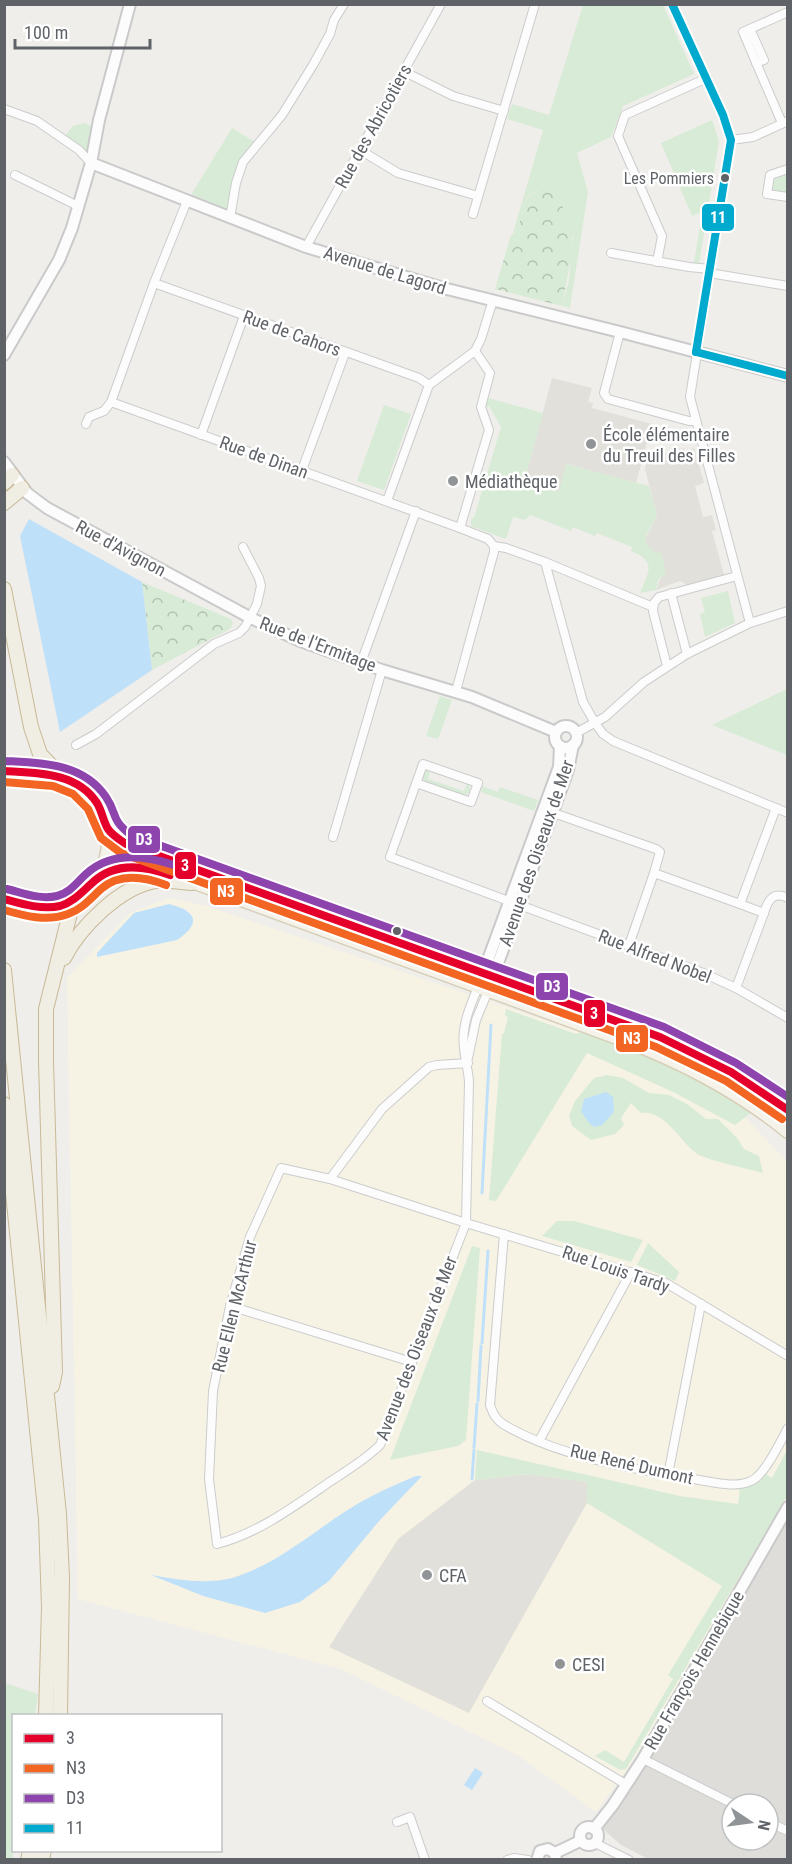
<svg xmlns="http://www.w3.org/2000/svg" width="792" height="1864" font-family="'Roboto Condensed',sans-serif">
<defs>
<pattern id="forest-crowns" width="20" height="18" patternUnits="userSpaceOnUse" patternTransform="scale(1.5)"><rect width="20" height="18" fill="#d8ebd6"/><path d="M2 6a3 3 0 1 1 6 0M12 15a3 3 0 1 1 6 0" fill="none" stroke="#b2c2b1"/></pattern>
</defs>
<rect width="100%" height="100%" fill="#efeeea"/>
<!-- commercial -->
<polygon fill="#f7f3e4" points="169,898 207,906 580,1032 679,1076 743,1115 787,1162 787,1503 628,1768 596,1812 519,1756 341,1669 78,1599 67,978 130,913"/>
<!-- industrial -->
<path fill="#dfddda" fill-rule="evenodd" d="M787 1508V1859H648L621 1845 603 1829 627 1785ZM732 1804H768V1840H732Z"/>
<!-- education -->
<g fill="#e2e0da">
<polygon points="552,378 592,388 588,402 593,403 592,408 652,424 636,483 567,464 559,492 524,483"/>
<polygon points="684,448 685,451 694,448 704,483 695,486 703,517 712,515 716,530 712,531 724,575 687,585 680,581 656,590 661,577 656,553 647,547 645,540 657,515 645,469 648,454 655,456"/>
<polygon points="528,1474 587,1482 587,1503 469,1713 329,1647 398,1539 475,1480"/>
</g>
<!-- green -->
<g fill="#d8ebd6">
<polygon points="583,5 663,5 694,74 623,106 611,137 577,153 588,192 570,308 562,306 569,280 573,236 544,186 527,197 517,231 513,233 543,130 507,119 512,104 549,115"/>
<polygon points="712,120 719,141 699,264 694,263 702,212 692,216 661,143"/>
<polygon points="84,123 97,128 91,163 63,138 73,126"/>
<polygon points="232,128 255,142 236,169 227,210 191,195"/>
<polygon points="787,169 787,197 767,194 770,175"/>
<path d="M488 398 543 413 524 483 559 492 566 464 649 486 657 515 646 536V544L656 553 661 552 666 573 658 580 656 590 640 593C649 570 657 562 631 551L632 547 597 533 595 536 573 527 571 531 530 515 525 520 513 517 506 539 471 526V518H474L501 427 489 406 484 408Z"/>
<polygon points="384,405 411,414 384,490 357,481"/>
<polygon points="728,591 735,623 705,637 700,614 705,612 701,598"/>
<polygon points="787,689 787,755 712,725"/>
<polygon points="440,696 452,700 438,739 426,736"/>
<polygon points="426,771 430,771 428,779 464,791 467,784 470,787 469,793 464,795 425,782 422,777"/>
<polygon points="482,786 498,792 500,787 538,800 534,811 481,792"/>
<path d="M506 1009 576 1034 583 1031C642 1053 699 1076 752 1112L735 1125 673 1092 587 1053 496 1201 489 1200 502 1034 504 1033 508 1017 505 1016Z"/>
<path d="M607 1075 623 1078 649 1093 669 1095 687 1104 706 1119H718L737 1138 744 1149 759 1156 763 1173C750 1169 704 1160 696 1153 680 1141 664 1109 641 1113L631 1103 621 1118 624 1125 615 1134 591 1140 572 1126 569 1116 575 1101 594 1078Z"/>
<polygon points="557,1221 574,1221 643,1240 631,1262 542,1236"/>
<polygon points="648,1243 679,1272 675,1281 637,1265"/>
<polygon points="472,1246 480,1248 466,1440 458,1446 390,1460"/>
<polygon points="477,1450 680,1496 738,1504 740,1488 756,1483 766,1474 772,1478 787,1450 787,1496 626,1769 620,1770 595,1756 605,1750 624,1762 673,1679 668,1675 722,1586 587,1503 587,1482 528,1474 475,1480"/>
<polygon points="5,1683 38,1694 35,1715 14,1716 13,1860 4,1859"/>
</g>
<!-- forest -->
<g fill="url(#forest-crowns)">
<polygon points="544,186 553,190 572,223 572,253 562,306 495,289 511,235 517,231 527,198"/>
<polygon points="142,582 231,619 233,623 230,629 152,670"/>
</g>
<!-- water -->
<g fill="#bfe0f9">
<polygon points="29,519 142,582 152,670 60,732 20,536"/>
<path d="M169 904C175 906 184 908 188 912 201 922 186 934 177 940L97 957V953L134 913Z"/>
<polygon points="606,1092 613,1097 614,1112 602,1125 594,1127 588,1122 581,1111 584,1099"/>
<path d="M416 1476H422L380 1520 329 1581 300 1602 265 1613 203 1596 151 1575C180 1580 213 1586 241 1575 280 1561 312 1533 346 1511 367 1497 392 1486 416 1476Z"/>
<polygon points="475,1768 483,1773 472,1790 464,1785"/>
</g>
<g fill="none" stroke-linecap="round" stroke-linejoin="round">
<!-- stream -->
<g stroke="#bfe0f9" stroke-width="3">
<polyline points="482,1193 491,1025"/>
<polyline points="482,1343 488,1251"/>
<polyline points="478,1401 481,1346"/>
<polyline points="474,1447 477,1404"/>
<polyline points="472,1479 474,1450"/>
</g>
<defs>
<g id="street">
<polyline points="672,4 723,115 731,140 690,397 750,623"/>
<polyline points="750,29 764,60 756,63"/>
<polyline points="403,71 453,96 504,111"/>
<polyline points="4,109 37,121 79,150 91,163"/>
<polyline points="782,123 743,32 788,12"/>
<polyline points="731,140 753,137 788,121"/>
<polyline points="360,150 398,173 478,196"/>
<polyline points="788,169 770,175 767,194 788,197"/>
<polyline points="15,175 78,206"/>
<polyline points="473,214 535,4"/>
<polyline points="230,218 236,183 243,162 282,115 313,65 330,34 334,20 344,4"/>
<polyline points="306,247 441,4"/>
<polyline points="611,253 689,267 710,269"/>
<polyline points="657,262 662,236 618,136 625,115 707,78"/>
<polyline points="709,273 788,286"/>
<polyline points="154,283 419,378 429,385"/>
<polyline points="620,332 604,393 608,399 689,421 696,421"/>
<polyline points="111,402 460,528 488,539 494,546 506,548 545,562 653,607"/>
<polyline points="86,424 89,417 104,411 111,402 154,283 187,201"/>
<polyline points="201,435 244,316"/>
<polyline points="302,470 345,353"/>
<polyline points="387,501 429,385 475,351 481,339 493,300"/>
<polyline points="460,528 489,430 481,407 490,373 475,351"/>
<polyline points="545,562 583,702 595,723 603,734 613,741 788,813"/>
<polyline points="671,593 687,654"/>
<polyline points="361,663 416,511"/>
<polyline points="667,666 653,611 654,603 659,597 737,576"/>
<polyline points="456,691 494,552 494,546"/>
<polyline points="576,733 605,717 644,682 687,654 750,623 788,611"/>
<polyline points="76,745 96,734 214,644 239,633 245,627 257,604 261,586 259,578 243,547"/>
<polyline points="416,783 471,802 478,783 423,764 390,857 703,973 736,988 788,1018"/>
<polyline points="548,811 656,849 660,852 654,873 740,904"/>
<polyline points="333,837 382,670"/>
<path d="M764 913C768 900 773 891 788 898"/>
<polyline points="629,945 654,873"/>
<polyline points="736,988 764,913 740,904 776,808"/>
<polyline points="468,1058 476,1020 488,991"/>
<path d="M468 1063 437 1065 429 1067 382 1109 330 1179 281 1168 250 1237 230 1306 213 1391 209 1479 217 1544C259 1533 296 1505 331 1481 348 1470 366 1459 380 1445L466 1223 469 1081C468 1070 465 1059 464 1048 461 1027 470 1006 478 987"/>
<polyline points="330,1179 466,1223 666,1283 788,1356"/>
<path d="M504 1234 490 1405C493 1413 495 1419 503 1424 554 1455 633 1469 692 1479 710 1481 734 1489 751 1481 765 1475 780 1442 788 1428"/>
<polyline points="230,1306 412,1362"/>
<polyline points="539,1441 631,1272"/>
<polyline points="668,1475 701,1304"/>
<polyline points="487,1701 627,1785"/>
<polyline points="643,1759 733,1804"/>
<polyline points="397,1822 410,1817 425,1860"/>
<polyline points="768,1822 788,1831"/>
<polyline points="595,1843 629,1860"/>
<polyline points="507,1860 514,1858 528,1860"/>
</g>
<g id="secondary">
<polyline points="91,163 306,247 443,288 620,332 788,376"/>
<polyline points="4,355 59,260 72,228 91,163 99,120 130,4"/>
<polyline points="4,462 27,493 47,508 251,618 300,641 382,670 472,697 556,732"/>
<circle cx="566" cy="737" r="11"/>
<polyline points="490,985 568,770 573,745"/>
<polyline points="478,987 559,767 560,746"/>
<circle cx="589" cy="1836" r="9"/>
<polyline points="594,1829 613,1805 643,1759 788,1507"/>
<polyline points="555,1853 580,1841"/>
<polyline points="537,1860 540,1851 548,1849 555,1853 556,1860"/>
</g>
<g id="primary">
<path d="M4 771C28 773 55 771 77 783 127 812 114 893 59 906 40 910 22 904 4 899"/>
<polyline points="108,829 126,844 660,1037 731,1072 788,1110"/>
<path d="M99 877C120 868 135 864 157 869L631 1043C687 1065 740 1093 788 1132"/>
</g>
<g id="highway">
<polyline points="4,483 12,475"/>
<polyline points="4,503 22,488"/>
<polyline points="4,589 31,727 40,754 61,776"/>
<path d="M64 958C80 927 120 887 155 881 167 880 180 882 192 883"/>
<polyline points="4,970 59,1514 62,1577 60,1716"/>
<polyline points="4,1104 46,1519 49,1607 46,1716"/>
<polyline points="52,1386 55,1372 46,1061 46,1009 73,901"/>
<polyline points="28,1860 30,1850"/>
<polyline points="42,1860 44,1850"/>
</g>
</defs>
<!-- street casing -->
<use href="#street" stroke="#cbcccc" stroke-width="10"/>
<!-- secondary casing -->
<use href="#secondary" stroke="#cacacb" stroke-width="14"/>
<!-- primary casing -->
<use href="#primary" stroke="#d7ceb8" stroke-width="15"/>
<!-- highway casing -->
<use href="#highway" stroke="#c8b996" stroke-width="16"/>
<!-- street -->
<use href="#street" stroke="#fdfcfc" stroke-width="8"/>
<!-- secondary -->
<use href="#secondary" stroke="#fdfcfc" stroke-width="10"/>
<!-- primary -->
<use href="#primary" stroke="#f4f2e9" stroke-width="12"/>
<!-- highway -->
<use href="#highway" stroke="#f0ede3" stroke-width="14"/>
<defs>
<g id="bus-1">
<path d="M4 771C37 773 77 772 97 803 102 811 103 821 108 829 112 835 120 840 126 844L660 1037 731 1072 788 1110"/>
<path d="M4 899C22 904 42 910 60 906 73 902 81 893 91 884 113 862 143 865 170 875"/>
</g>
<g id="bus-2">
<polyline points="4,782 53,786 73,794 88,809 101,838 121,853 656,1047 726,1081 782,1119"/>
<path d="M4 910C25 916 47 922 68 914 82 909 90 899 101 889 120 872 145 877 166 885"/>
</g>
<g id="bus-3">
<path d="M5 761C42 763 83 763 106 797 118 815 110 819 131 835L664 1027 736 1063 788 1097"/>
<path d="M7 889C23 893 40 900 57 896 70 893 77 882 86 874 111 851 144 855 174 865"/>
</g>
<g id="bus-4">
<polyline points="672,4 723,115 731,140 696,352"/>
<polyline points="696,352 788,376"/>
</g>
</defs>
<!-- bus-1 casing -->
<use href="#bus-1" stroke="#fff" stroke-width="12"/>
<!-- bus-2 casing -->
<use href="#bus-2" stroke="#fff" stroke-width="12"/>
<!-- bus-3 casing -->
<use href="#bus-3" stroke="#fff" stroke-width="12"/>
<!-- bus-4 casing -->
<use href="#bus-4" stroke="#fff" stroke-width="12"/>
<!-- bus-1 -->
<use href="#bus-1" stroke="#e4002b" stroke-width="8"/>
<!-- bus-2 -->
<use href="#bus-2" stroke="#f26522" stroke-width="8"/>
<!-- bus-3 -->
<use href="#bus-3" stroke="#8e44ad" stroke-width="8"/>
<!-- bus-4 -->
<use href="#bus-4" stroke="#00a9ce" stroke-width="8"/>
</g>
<!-- markers -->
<g fill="#5f6368" stroke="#fff" stroke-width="2">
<circle cx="725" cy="178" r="5"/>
<circle cx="397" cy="931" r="5"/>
</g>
<g fill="#919496" stroke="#fff" stroke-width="2">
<circle cx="591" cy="444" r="6"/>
<circle cx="453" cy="481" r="6"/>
<circle cx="427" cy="1575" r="6"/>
<circle cx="560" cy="1664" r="6"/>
</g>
<g text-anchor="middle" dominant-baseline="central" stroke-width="5" stroke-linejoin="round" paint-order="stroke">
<!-- bus labels -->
<g font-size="16" fill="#5f6368" stroke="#fff" text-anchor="end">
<text x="714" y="178">Les Pommiers</text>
</g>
<!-- street labels -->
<g font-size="18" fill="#5f6368" stroke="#fff">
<text transform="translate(373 126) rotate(-61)">Rue des Abricotiers</text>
<text transform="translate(385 270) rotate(17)">Avenue de Lagord</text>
<text transform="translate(292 333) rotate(20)">Rue de Cahors</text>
<text transform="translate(264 457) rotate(20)">Rue de Dinan</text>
<text transform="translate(121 548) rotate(28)">Rue d'Avignon</text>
<text transform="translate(318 644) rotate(21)">Rue de l'Ermitage</text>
<text transform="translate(536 853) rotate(-71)">Avenue des Oiseaux de Mer</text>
<text transform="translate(655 956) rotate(21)">Rue Alfred Nobel</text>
<text transform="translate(616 1269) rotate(19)">Rue Louis Tardy</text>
<text transform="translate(234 1306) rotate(-76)">Rue Ellen McArthur</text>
<text transform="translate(416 1348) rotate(-69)">Avenue des Oiseaux de Mer</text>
<text transform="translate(632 1464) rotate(13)">Rue René Dumont</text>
<text transform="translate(694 1670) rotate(-60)">Rue François Hennebique</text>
</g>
<!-- poi labels -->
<g font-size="18" fill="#5f6368" stroke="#fff" text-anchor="start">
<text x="603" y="434">École élémentaire<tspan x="603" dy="21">du Treuil des Filles</tspan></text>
<text x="465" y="481">Médiathèque</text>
<text x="439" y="1575">CFA</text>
<text x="572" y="1664">CESI</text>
</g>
</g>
<g stroke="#fff" stroke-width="2">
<rect x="701" y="203" width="34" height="29" rx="6" fill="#00a9ce"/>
<rect x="127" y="825" width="34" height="29" rx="6" fill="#8e44ad"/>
<rect x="174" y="851" width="23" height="29" rx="6" fill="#e4002b"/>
<rect x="209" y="877" width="35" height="29" rx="6" fill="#f26522"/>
<rect x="535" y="972" width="34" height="29" rx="6" fill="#8e44ad"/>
<rect x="583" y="999" width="23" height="29" rx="6" fill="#e4002b"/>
<rect x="615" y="1024" width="34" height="29" rx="6" fill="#f26522"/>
</g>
<g font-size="16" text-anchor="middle" font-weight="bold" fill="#fff">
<text x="718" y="223">11</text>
<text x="144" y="845">D3</text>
<text x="185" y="871">3</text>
<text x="226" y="897">N3</text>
<text x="552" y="992">D3</text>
<text x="594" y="1019">3</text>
<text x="632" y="1044">N3</text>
</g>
<!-- border -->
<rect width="792" height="1864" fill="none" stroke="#5f6368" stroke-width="12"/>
<!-- legend -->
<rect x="12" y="1714" width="210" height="138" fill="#ffffff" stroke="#bfc1c3" stroke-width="1.5"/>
<rect x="24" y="1734" width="30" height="9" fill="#e4002b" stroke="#bfc1c3" stroke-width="1.5"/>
<text x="66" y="1744" font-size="18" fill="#5f6368">3</text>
<rect x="24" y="1764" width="30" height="9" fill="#f26522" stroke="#bfc1c3" stroke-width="1.5"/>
<text x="66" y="1774" font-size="18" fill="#5f6368">N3</text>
<rect x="24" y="1794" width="30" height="9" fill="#8e44ad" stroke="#bfc1c3" stroke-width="1.5"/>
<text x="66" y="1804" font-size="18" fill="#5f6368">D3</text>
<rect x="24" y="1824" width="30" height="9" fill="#00a9ce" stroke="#bfc1c3" stroke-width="1.5"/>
<text x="66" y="1834" font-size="18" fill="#5f6368">11</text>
<!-- north arrow -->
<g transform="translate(750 1822) rotate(103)"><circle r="28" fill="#ffffff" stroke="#bfc1c3" stroke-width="1.5"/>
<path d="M0-4.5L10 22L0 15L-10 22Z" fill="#919496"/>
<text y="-9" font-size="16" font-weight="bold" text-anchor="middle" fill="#5f6368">N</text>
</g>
<!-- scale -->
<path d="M15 39v9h135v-9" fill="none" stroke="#5f6368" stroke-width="3"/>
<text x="24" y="39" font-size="18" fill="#5f6368" stroke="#ffffff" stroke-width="4.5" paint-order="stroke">100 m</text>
</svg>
